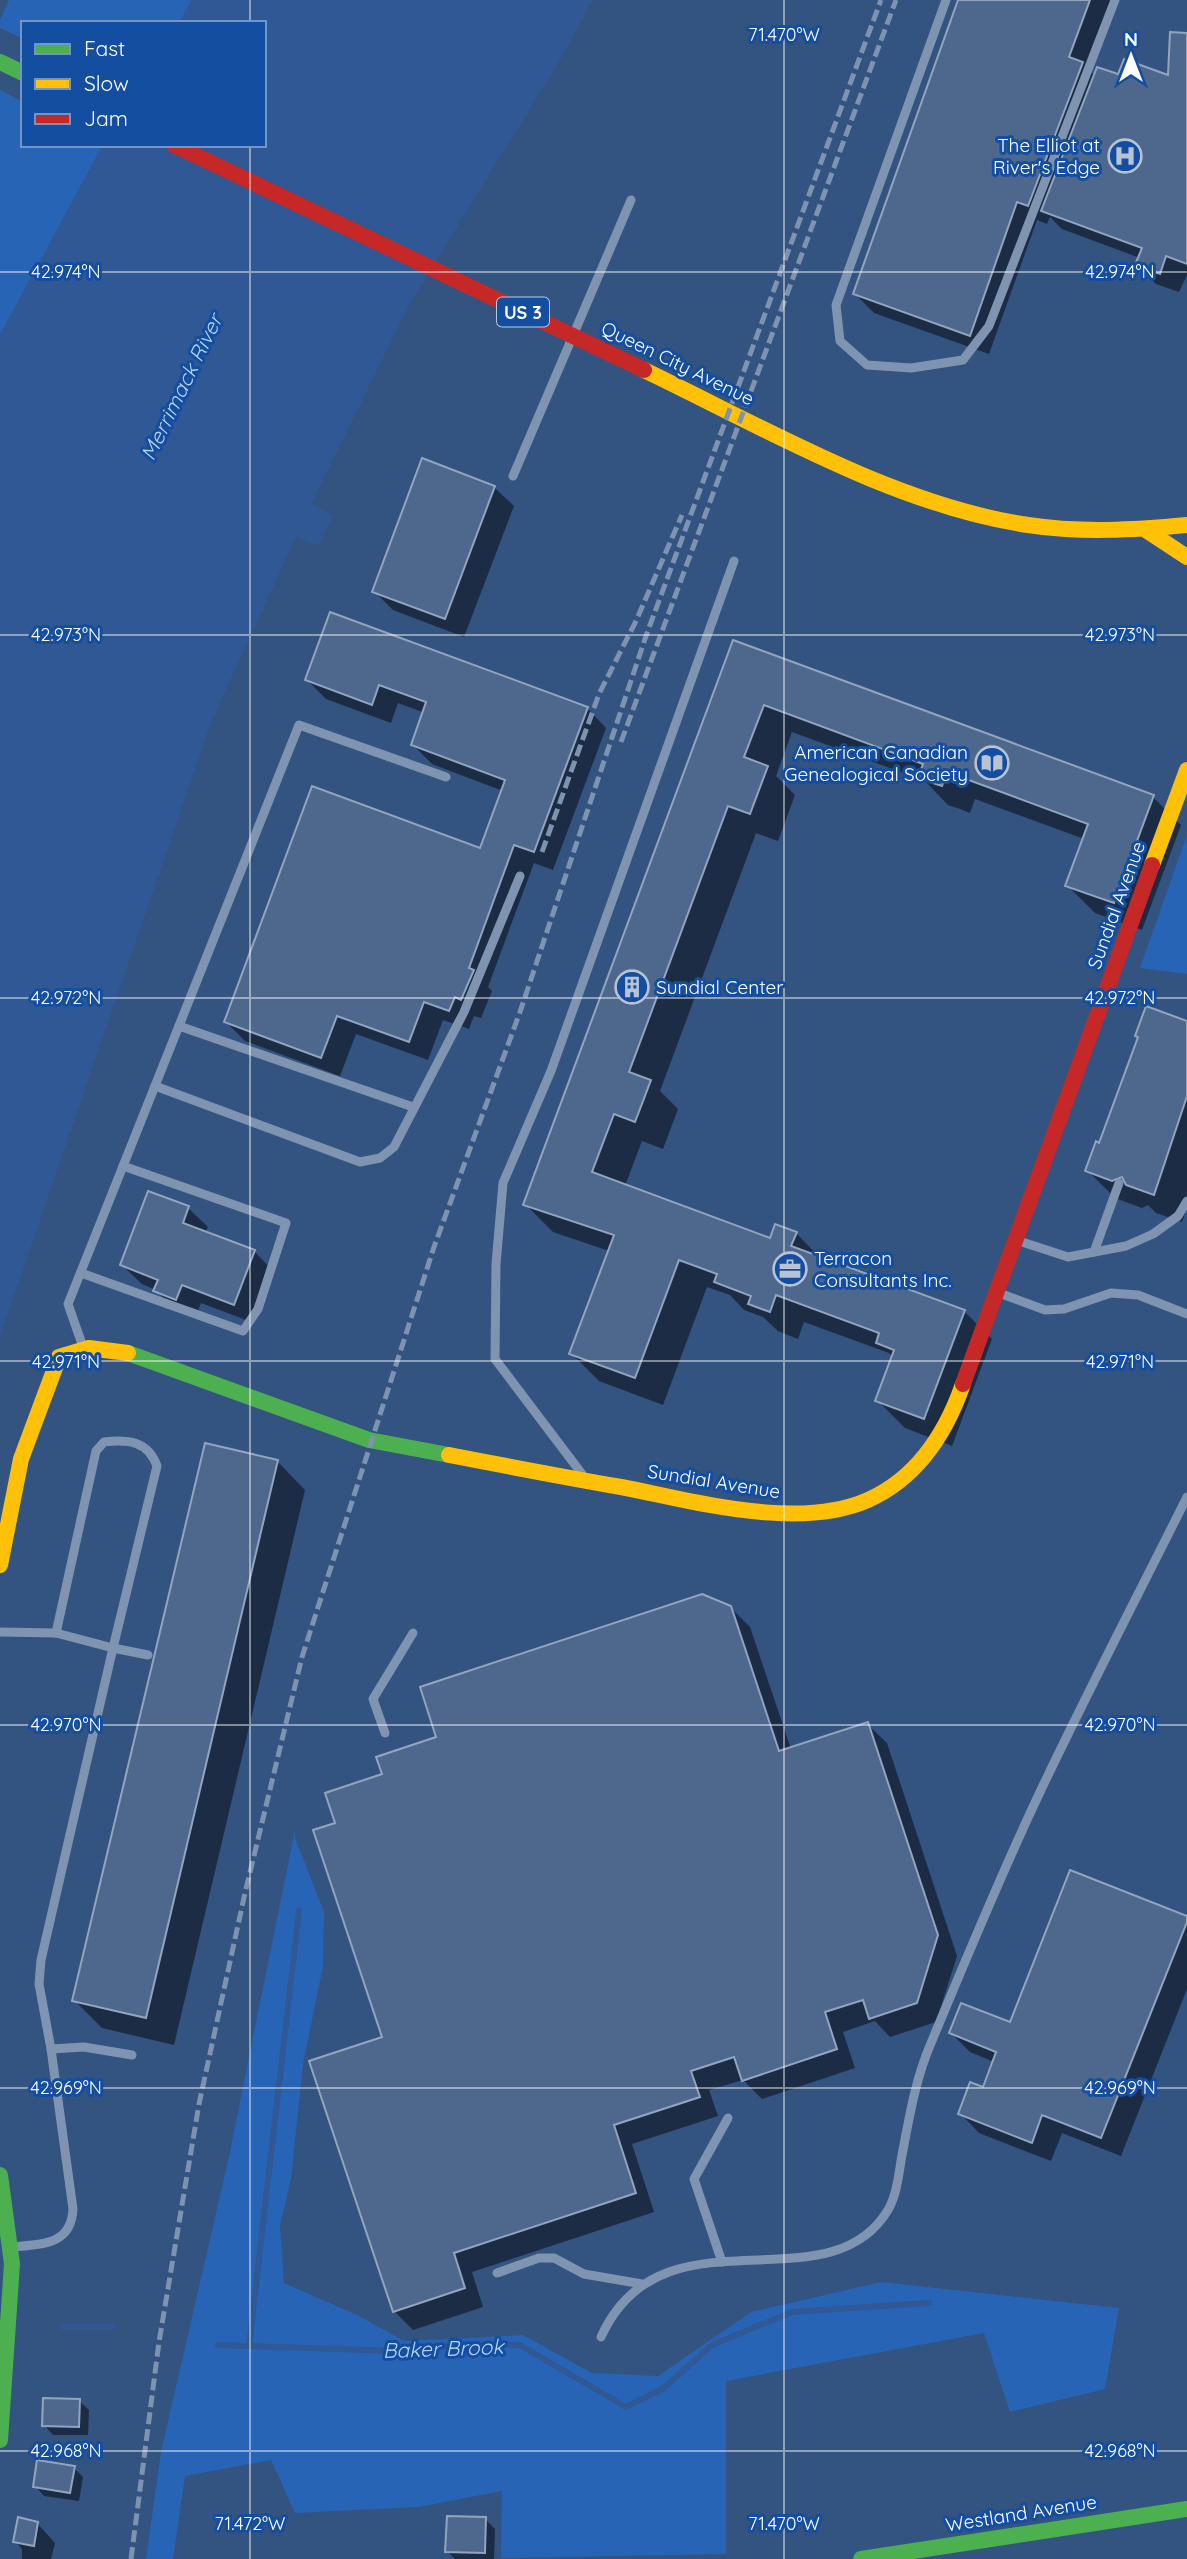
<svg xmlns="http://www.w3.org/2000/svg" width="1187" height="2559" font-family="Quicksand,sans-serif">
<rect width="100%" height="100%" fill="#335380"/>
<!-- green -->
<g fill="#2864b6">
<polygon points="9,0 192,0 179,23 23,23 23,39 0,28 0,20"/>
<polygon points="0,90 23,102 23,145 103,145 0,335"/>
<polygon points="1187,835 1187,974 1140,968"/>
<polygon points="295,1830 295,1838 324,1912 323,1966 303,2064 291,2179 280,2226 284,2283 357,2315 404,2341 523,2335 592,2373 658,2376 751,2312 881,2282 1119,2308 1105,2389 1010,2412 984,2333 726,2381 726,2554 501,2558 502,2491 418,2507 295,2513 271,2460 185,2476 173,2559 146,2559 161,2452 228,2161"/>
</g>
<!-- water -->
<polygon fill="#2f5894" points="192,0 592,0 564,54 413,298 311,504 333,515 319,546 296,537 212,720 0,1337 0,335 103,145 264,145 264,23 179,23"/>
<!-- shadow -->
<g fill="#0007">
<polygon points="960,0 1115,0 1090,71 1095,76 1169,77 1187,35 1187,275 1179,292 1156,284 1137,265 1140,258 1062,229 1050,217 1047,224 1037,220 989,354 874,313 855,294"/>
<polygon points="494,487 514,506 464,637 393,610 374,591"/>
<polygon points="331,615 587,708 606,728 553,870 534,863 488,987 492,991 481,1018 474,1016 469,1029 443,1020 428,1060 356,1034 340,1076 245,1041 226,1022 481,851 503,791 432,764 413,745 425,713 398,703 391,723 326,699 307,680"/>
<polygon points="734,642 1153,797 1181,825 1142,930 1095,913 1067,885 1084,839 975,799 970,813 960,809 948,805 925,781 792,732 776,776 795,795 778,841 756,833 660,1091 678,1109 663,1149 642,1141 625,1186 771,1240 796,1233 821,1259 964,1311 992,1339 952,1446 905,1428 877,1400 893,1358 889,1353 804,1322 798,1339 778,1331 763,1317 744,1310 730,1295 707,1287 663,1405 599,1381 571,1353 609,1251 553,1232 525,1204"/>
<polygon points="1187,1023 1187,1207 1182,1222 1156,1213 1148,1205 1142,1208 1115,1198 1087,1170 1100,1145"/>
<polygon points="188,1208 208,1227 205,1233 254,1251 273,1271 254,1323 201,1303 195,1318 175,1310 156,1290 142,1284 122,1265"/>
<polygon points="277,1461 305,1490 174,2045 102,2028 74,2000"/>
<polygon points="730,1607 750,1627 791,1749 867,1724 887,1743 957,1956 936,2022 890,2037 875,2021 843,2032 855,2068 762,2099 743,2080 709,2090 718,2116 632,2144 654,2212 472,2272 483,2307 413,2330 394,2311 384,2038 337,1824 384,1775 439,1738"/>
<polygon points="1187,1918 1187,1989 1121,2156 1062,2133 1051,2161 979,2133 960,2113 984,2089 994,2062 970,2052 951,2033 1011,2024"/>
<polygon points="79,2401 89,2410 88,2435 53,2435 44,2425"/>
<polygon points="74,2468 83,2477 79,2501 44,2496 35,2486"/>
<polygon points="485,2519 495,2529 494,2559 455,2559 447,2551"/>
<polygon points="37,2523 55,2543 51,2559 22,2559 22,2549 15,2541"/>
</g>
<g fill="none" stroke-linecap="round" stroke-linejoin="round">
<!-- stream -->
<g stroke="#2f5894" stroke-width="6">
<polyline points="63,2327 112,2327"/>
<polyline points="218,2345 400,2351 469,2344 520,2345 626,2407 664,2388 712,2345 792,2312 929,2303"/>
<polyline points="249,2346 299,1911"/>
</g>
</g>
<!-- building -->
<g fill="#4e688d" stroke="#93a5be" stroke-width="2">
<polygon points="958,0 1090,0 1069,57 1083,62 1028,206 1017,202 970,336 853,294"/>
<polygon points="1170,32 1187,33 1187,264 1166,256 1160,274 1135,265 1142,248 1041,211 1097,67 1118,74 1124,59 1168,75"/>
<polygon points="422,458 495,486 445,619 372,592"/>
<polygon points="330,612 588,707 534,852 514,845 469,968 474,970 461,1000 455,997 449,1011 424,1002 409,1042 337,1016 321,1058 224,1022 312,786 480,848 505,780 411,745 426,702 379,685 372,705 305,680"/>
<polygon points="733,640 1154,795 1114,903 1065,886 1088,824 947,772 942,786 930,782 918,777 923,764 764,705 744,757 768,766 750,814 728,806 629,1072 651,1080 635,1122 614,1114 592,1172 770,1238 775,1224 797,1232 791,1246 965,1310 924,1419 875,1401 894,1350 876,1343 879,1333 776,1295 770,1312 748,1304 751,1296 714,1282 717,1274 679,1260 635,1378 569,1354 614,1235 523,1205"/>
<polygon points="1146,1006 1187,1021 1187,1096 1154,1195 1126,1185 1122,1177 1112,1181 1085,1171 1096,1141 1099,1143 1138,1037 1135,1036"/>
<polygon points="148,1191 189,1206 183,1223 255,1250 234,1305 182,1285 176,1300 153,1291 158,1280 120,1265"/>
<polygon points="205,1443 278,1460 146,2018 72,2001"/>
<polygon points="702,1594 731,1606 779,1751 868,1722 938,1935 917,2003 869,2019 863,2000 825,2012 837,2049 742,2081 734,2057 691,2071 700,2097 614,2125 636,2193 454,2253 465,2288 393,2312 309,2061 382,2037 313,1830 335,1823 325,1793 382,1774 376,1757 436,1737 420,1687"/>
<polygon points="1070,1870 1187,1916 1187,1922 1101,2138 1042,2115 1032,2143 958,2114 970,2082 983,2087 996,2052 949,2033 961,2003 1010,2022"/>
<polygon points="43,2398 80,2399 79,2427 42,2426"/>
<polygon points="37,2460 75,2466 70,2493 33,2487"/>
<polygon points="447,2516 486,2517 485,2553 445,2552"/>
<polygon points="18,2517 38,2522 34,2546 13,2542"/>
</g>
<g fill="none" stroke-linecap="round" stroke-linejoin="round">
<!-- lane -->
<g stroke="#7f94b0" stroke-width="9">
<polyline points="946,0 836,305 840,341 867,365 911,368 963,360 989,326 1115,0"/>
<polyline points="513,476 631,200"/>
<polyline points="179,1026 413,1107"/>
<polyline points="155,1086 360,1162 380,1158 394,1147 464,1012 520,876"/>
<polyline points="1019,1241 1068,1257 1126,1246 1153,1234 1178,1216 1187,1201"/>
<polyline points="1094,1252 1119,1183"/>
<polyline points="81,1273 243,1331 258,1309 286,1223 123,1166"/>
<polyline points="999,1293 1045,1310 1064,1309 1111,1293 1138,1295 1187,1314"/>
<polyline points="83,1347 68,1304 299,725 446,777"/>
<polyline points="582,1474 495,1359 496,1264 503,1183 551,1071 734,561"/>
<polyline points="0,1632 56,1633 113,1648 41,1960 39,1984 51,2049"/>
<path d="M56 1633 96 1451 104 1442C128 1439 148 1441 157 1466L113 1648 148 1655"/>
<polyline points="385,1733 373,1699 413,1633"/>
<path d="M13 2247C43 2244 71 2245 73 2209L51 2049 84 2047 132 2055"/>
<polyline points="722,2262 694,2179 728,2118"/>
<polyline points="497,2273 539,2258 554,2258 584,2274 642,2284"/>
<path d="M601 2337C662 2202 828 2310 888 2210 898 2193 899 2169 903 2150 910 2113 916 2078 931 2043 966 1959 1001 1874 1040 1792 1087 1693 1138 1595 1187 1497"/>
</g>
<!-- fast -->
<g stroke="#4caf50" stroke-width="16">
<polyline points="0,62 23,73"/>
<polyline points="128,1353 369,1440 449,1455"/>
<polyline points="0,2175 12,2264 0,2440"/>
<polyline points="861,2559 1187,2509"/>
</g>
<!-- slow -->
<g stroke="#ffc107" stroke-width="16">
<path d="M644 370C763 427 897 506 1028 525 1081 533 1134 530 1187 525"/>
<polyline points="1146,530 1187,557"/>
<polyline points="1152,865 1187,770"/>
<path d="M449 1455C506 1466 564 1477 621 1487 694 1501 798 1531 868 1500 917 1478 946 1433 963 1384"/>
<polyline points="0,1565 21,1459 59,1357 89,1348 128,1353"/>
</g>
<!-- jam -->
<g stroke="#c62828" stroke-width="16">
<polyline points="174,145 644,370"/>
<polyline points="963,1384 1152,865"/>
</g>
<!-- rail -->
<g stroke="#7e93af" stroke-width="5" stroke-dasharray="12 5" stroke-linecap="butt">
<polyline points="621,742 896,0"/>
<polyline points="542,852 599,694 636,621 682,515"/>
<polyline points="131,2559 159,2342 199,2104 245,1893 302,1657 434,1247 520,1012 646,636 881,0"/>
</g>
</g>
<!-- ticks -->
<path fill="none" stroke="#fff" stroke-width="2" stroke-opacity="0.45" d="M250 0V23M784 0V2559M250 145V2559M0 272H1187M0 635H1187M0 998H1187M0 1361H1187M0 1725H1187M0 2088H1187M0 2451H1187"/>
<!-- icons -->
<defs>
<symbol id="hospital-ring" viewBox="-11 -11 22 22"><circle r="9.5" fill="#134ea0" stroke="#b8c3d3" stroke-width="1.5"/><path d="M-5-5h3v3.5h4V-5h3V5h-3V1.5h-4V5h-3Z" fill="#b8c3d3"/></symbol>
<symbol id="library-ring" viewBox="-11 -11 22 22"><circle r="9.5" fill="#134ea0" stroke="#b8c3d3" stroke-width="1.5"/><path d="M-6-4Q-3-5.5-.7-3.5V5Q-3 3-6 4ZM6-4Q3-5.5 .7-3.5V5Q3 3 6 4Z" fill="#b8c3d3"/></symbol>
<symbol id="building-ring" viewBox="-11 -11 22 22"><circle r="9.5" fill="#134ea0" stroke="#b8c3d3" stroke-width="1.5"/><path d="M-4-6H4V6H1V3H-1V6H-4ZM-2.5-4.3h1.7v1.8h-1.7ZM.8-4.3h1.7v1.8H.8ZM-2.5-1h1.7V.8h-1.7ZM.8-1h1.7V.8H.8Z" fill="#b8c3d3"/></symbol>
<symbol id="office-ring" viewBox="-11 -11 22 22"><circle r="9.5" fill="#134ea0" stroke="#b8c3d3" stroke-width="1.5"/><path d="M-6-3h4V-5.5h4V-3h4V5H-6ZM-1-4.5V-3h2v-1.5ZM-6 0V1H6V0Z" fill="#b8c3d3"/></symbol>
</defs>
<g fill-rule="evenodd">
<use href="#hospital-ring" x="1106" y="137" width="38" height="38"/>
<use href="#library-ring" x="973" y="744" width="38" height="38"/>
<use href="#building-ring" x="613" y="968" width="38" height="38"/>
<use href="#office-ring" x="771" y="1250" width="38" height="38"/>
</g>
<g text-anchor="middle" dominant-baseline="central" stroke-width="6" stroke-linejoin="round" paint-order="stroke">
<!-- shield labels -->
<rect fill="#134ea0" stroke="#b8cae2" stroke-width="2" x="497" y="297.5" width="52" height="29" rx="5"/>
<g font-size="18" font-weight="bold" fill="#fff">
<text x="523" y="312">US 3</text>
</g>
<!-- poi labels -->
<g font-size="19" fill="#fff" stroke="#134ea0" text-anchor="end">
<text x="1100" y="145">The Elliot at<tspan x="1100" dy="22">River's Edge</tspan></text>
<text x="968" y="752">American Canadian<tspan x="968" dy="22">Genealogical Society</tspan></text>
<text x="656" y="987" text-anchor="start">Sundial Center</text>
<text x="814" y="1258" text-anchor="start">Terracon<tspan x="814" dy="22">Consultants Inc.</tspan></text>
</g>
<!-- street labels -->
<g font-size="19" fill="#fff" stroke="#134ea0">
<text transform="translate(678 363) rotate(26)">Queen City Avenue</text>
<text transform="translate(1116 905) rotate(-70)">Sundial Avenue</text>
<text transform="translate(714 1481) rotate(9)">Sundial Avenue</text>
<text transform="translate(1021 2513) rotate(-9)">Westland Avenue</text>
</g>
<!-- water labels -->
<g font-size="21" font-style="italic" fill="#b9d5fb" stroke="#134ea0">
<text transform="translate(181 387) rotate(-64)">Merrimack River</text>
<text transform="translate(443 2348) rotate(-2)">Baker Brook</text>
</g>
</g>
<g font-size="18" text-anchor="middle" fill="#fff" stroke="#134ea0" stroke-width="6" stroke-linejoin="round" paint-order="stroke">
<text x="784" y="41">71.470°W</text>
<text x="66" y="278">42.974°N</text>
<text x="1120" y="278">42.974°N</text>
<text x="66" y="641">42.973°N</text>
<text x="1120" y="641">42.973°N</text>
<text x="66" y="1004">42.972°N</text>
<text x="1120" y="1004">42.972°N</text>
<text x="66" y="1368">42.971°N</text>
<text x="1120" y="1368">42.971°N</text>
<text x="66" y="1731">42.970°N</text>
<text x="1120" y="1731">42.970°N</text>
<text x="66" y="2094">42.969°N</text>
<text x="1120" y="2094">42.969°N</text>
<text x="66" y="2457">42.968°N</text>
<text x="1120" y="2457">42.968°N</text>
<text x="250" y="2530">71.472°W</text>
<text x="784" y="2530">71.470°W</text>
</g>
<!-- legend -->
<rect x="21" y="21" width="245" height="126" fill="#134ea0" stroke="#7195c6" stroke-width="2"/>
<rect x="35" y="44" width="35" height="10" fill="#4caf50" stroke="#7195c6" stroke-width="2"/>
<text x="84" y="56" font-size="21" fill="#ffffff">Fast</text>
<rect x="35" y="79" width="35" height="10" fill="#ffc107" stroke="#7195c6" stroke-width="2"/>
<text x="84" y="91" font-size="21" fill="#ffffff">Slow</text>
<rect x="35" y="114" width="35" height="10" fill="#c62828" stroke="#7195c6" stroke-width="2"/>
<text x="84" y="126" font-size="21" fill="#ffffff">Jam</text>
<!-- north arrow -->
<g transform="translate(1131 56)" stroke="#134ea0" stroke-width="5" paint-order="stroke">
<path d="M0-5L12 26L0 18L-12 26Z" fill="#ffffff"/>
<text y="-10" font-size="19" font-weight="bold" text-anchor="middle" fill="#ffffff">N</text>
</g>
</svg>
